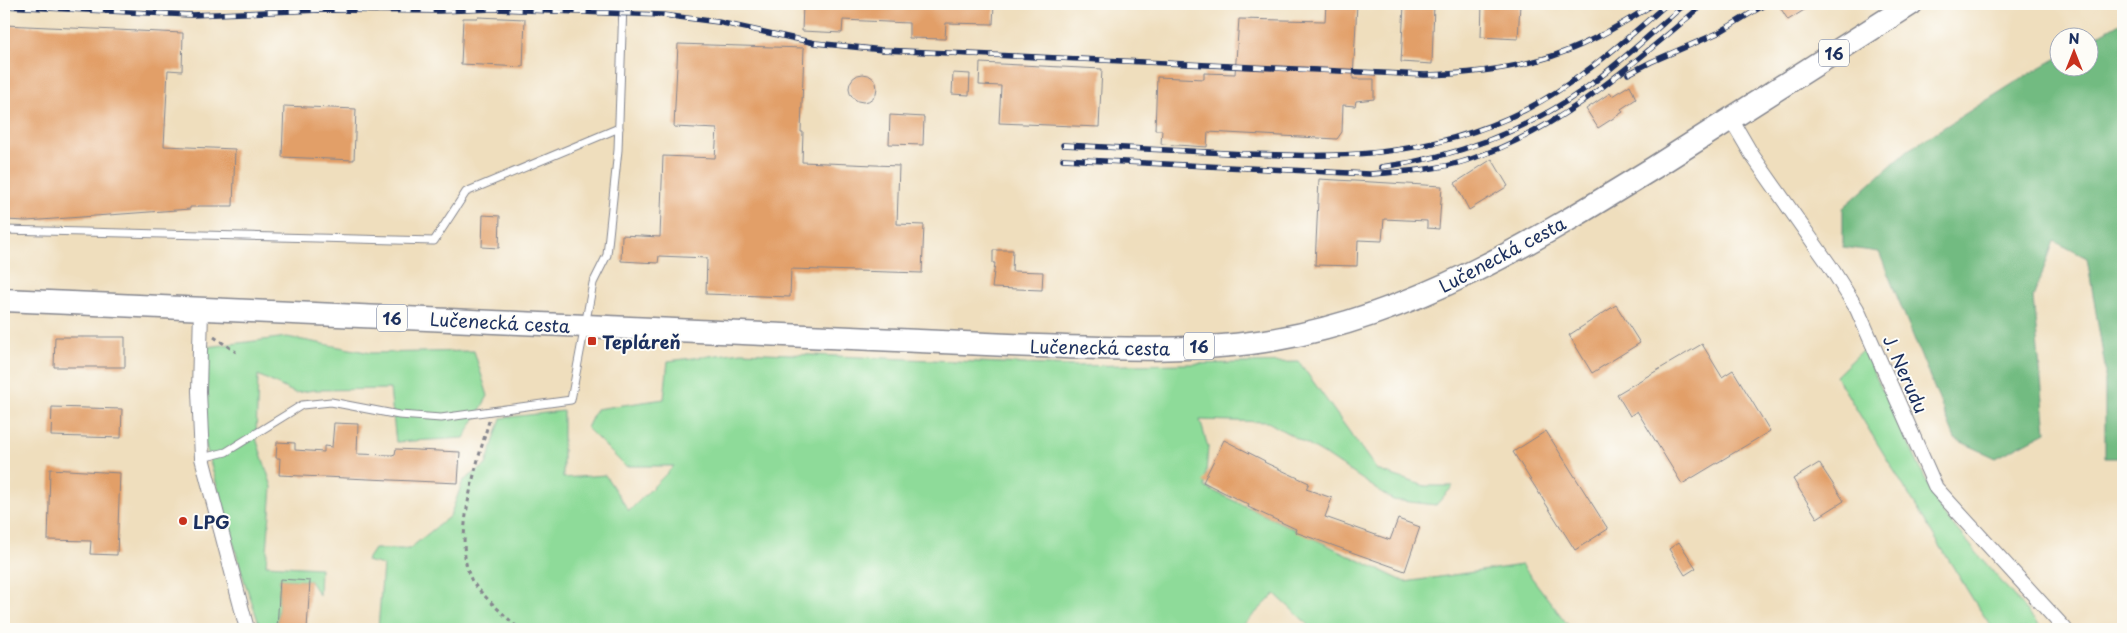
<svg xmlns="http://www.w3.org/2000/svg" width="2127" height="633" font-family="'Playpen Sans',sans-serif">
<rect width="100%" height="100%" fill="#fdfcf7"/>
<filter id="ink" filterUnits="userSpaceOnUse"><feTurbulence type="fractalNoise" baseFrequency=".02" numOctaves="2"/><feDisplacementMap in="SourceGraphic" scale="10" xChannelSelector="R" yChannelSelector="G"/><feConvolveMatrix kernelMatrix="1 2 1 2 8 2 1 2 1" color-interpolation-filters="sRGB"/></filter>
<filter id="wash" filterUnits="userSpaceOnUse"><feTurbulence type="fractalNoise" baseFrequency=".0096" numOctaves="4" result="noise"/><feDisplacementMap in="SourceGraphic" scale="20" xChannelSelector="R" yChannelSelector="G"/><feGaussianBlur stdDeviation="1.12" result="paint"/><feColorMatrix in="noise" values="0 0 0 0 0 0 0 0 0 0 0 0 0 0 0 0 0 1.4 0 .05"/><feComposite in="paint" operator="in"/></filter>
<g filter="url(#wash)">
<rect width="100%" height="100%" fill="#efdebd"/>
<!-- green -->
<g fill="#8edb99" stroke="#54857c">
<polygon points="287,337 371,353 474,351 488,396 464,438 396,442 390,389 314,390 295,393 258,375 256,438 272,487 266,565 320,568 319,595 310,581 280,579 277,629 261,629 244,580 205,443 207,347"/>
<polygon points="1863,350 1941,511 2042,629 1993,629 1974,601 1836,376"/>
<polygon points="742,352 1072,366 1299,362 1377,470 1425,486 1453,486 1436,505 1393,500 1329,457 1268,422 1200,420 1208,447 1205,487 1405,582 1522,565 1571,629 1313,629 1275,594 1239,629 378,629 383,565 366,561 374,549 409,549 450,516 463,481 486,465 501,418 563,411 563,478 605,475 629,511 674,466 625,466 587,428 596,409 664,399 668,361"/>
</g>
<!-- forest -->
<polygon fill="#72bb81" stroke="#467570" points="2123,21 2123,458 2105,458 2105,367 2087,258 2054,241 2033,298 2046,432 1996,458 1955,439 1879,252 1843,247 1843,208 1908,150 2025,76 2059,57 2060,68 2090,68 2090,40"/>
<g id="blocks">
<!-- building -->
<g fill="#e29f68">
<polygon points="803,4 994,4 993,24 946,23 945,39 909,38 909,23 843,20 842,33 802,31"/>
<polygon points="1326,4 1357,4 1353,79 1374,79 1374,99 1356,101 1355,106 1343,105 1342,132 1337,139 1208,132 1207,147 1161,144 1162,130 1155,130 1157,77 1204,79 1204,73 1235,74 1239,19 1325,21"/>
<polygon points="1404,4 1434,4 1432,64 1401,62"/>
<polygon points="1482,4 1520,4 1518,39 1481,37"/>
<polygon points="1778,4 1814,4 1788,20"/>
<polygon points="478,17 525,19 523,67 461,64 463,18 478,18"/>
<polygon points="4,25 183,33 182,71 168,70 164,146 235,149 233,206 198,206 198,207 190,207 190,209 27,221 4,220"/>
<polygon points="678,44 804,48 801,132 803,132 802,162 899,166 897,224 924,225 922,273 791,269 790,297 706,294 707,258 659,256 658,263 621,261 622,235 660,237 663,156 715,158 717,129 674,127"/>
<polygon points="980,63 1102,69 1099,127 999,123 1001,86 979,85"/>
<polygon points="953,73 970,74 969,95 952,94"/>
<circle cx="863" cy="88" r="14"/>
<polygon points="1630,85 1636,99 1621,109 1623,112 1598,128 1586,109 1610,93 1612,96"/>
<polygon points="284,106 356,109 354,160 282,157"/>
<polygon points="890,115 924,117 923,145 889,144"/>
<polygon points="1492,159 1508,186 1469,210 1455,183"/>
<polygon points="1319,179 1442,186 1439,229 1427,228 1427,221 1384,219 1382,241 1358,240 1357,266 1315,265"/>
<polygon points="483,215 500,216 499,248 482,247"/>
<polygon points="993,250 1013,250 1012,271 1043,272 1042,290 992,288 995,263 993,263"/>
<polygon points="1616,305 1640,343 1592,373 1569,335"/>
<polygon points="55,337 125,337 125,367 54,367"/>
<polygon points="1702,344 1722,377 1733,370 1770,431 1682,484 1637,411 1630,416 1617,394"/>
<polygon points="52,407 122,409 121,438 51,436"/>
<polygon points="334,423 358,424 357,454 392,455 395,454 396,449 460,452 458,483 279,475 280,458 276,458 277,442 295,443 295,450 324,452 324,446 332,447"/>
<polygon points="1546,431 1608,529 1575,550 1513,452"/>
<polygon points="1224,440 1265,461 1264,462 1309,483 1306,489 1332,498 1325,517 1390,540 1398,519 1420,527 1405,571 1295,532 1296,529 1248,507 1249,505 1203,482"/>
<polygon points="1819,463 1844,501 1817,518 1793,479"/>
<polygon points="50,469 120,473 117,555 90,554 91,541 48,540"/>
<polygon points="1679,542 1696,568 1685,575 1669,549"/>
<polygon points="280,579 310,581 307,629 277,629"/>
</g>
</g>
</g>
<g filter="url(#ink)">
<use href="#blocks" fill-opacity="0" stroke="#85868e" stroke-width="1"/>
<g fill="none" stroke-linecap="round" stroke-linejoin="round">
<defs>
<g id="service">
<polyline points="541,4 623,9"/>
<polyline points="4,230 434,241 466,192 619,128"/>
<polyline points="202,458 226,452 302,405 331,402 399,415 441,418 571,400 593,283 607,255 618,150 623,4"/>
</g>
<g id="minor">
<polyline points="1731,119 1752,155 1830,266 1857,309 1936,488 2065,629"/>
<polyline points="201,309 199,391 202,458 247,629"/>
</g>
<path id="primary" d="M4 300 1009 345C1095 348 1192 354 1277 339 1415 315 1537 240 1655 167 1741 113 1826 58 1911 4"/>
</defs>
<!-- service casing -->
<use href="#service" stroke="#85868e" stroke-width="9"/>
<!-- minor casing -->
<use href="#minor" stroke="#85868e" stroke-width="16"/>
<!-- primary casing -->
<use href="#primary" stroke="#85868e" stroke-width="25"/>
<!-- path -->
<g stroke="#85868e" stroke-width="3" stroke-dasharray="4 4" stroke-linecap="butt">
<polyline points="214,337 236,352"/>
<path d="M489 421C477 464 452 537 471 579 476 590 509 619 519 629"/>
</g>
<!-- service -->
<use href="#service" stroke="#fff" stroke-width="7"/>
<!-- minor -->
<use href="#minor" stroke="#fff" stroke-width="14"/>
<!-- primary -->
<use href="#primary" stroke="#fff" stroke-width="22"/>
<defs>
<g id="rail">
<path d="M4 6 191 15 321 10 439 11 495 9 663 15 718 22 815 43 883 50 1425 75C1463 74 1502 70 1539 60 1579 50 1619 26 1654 4"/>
<polyline points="1628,74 1651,62 1718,33 1766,4"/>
<path d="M1063 145C1118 148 1172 150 1226 153 1334 158 1426 160 1525 110 1578 83 1623 42 1667 4"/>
<path d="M1063 159 1369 174C1403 172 1439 170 1471 159 1562 129 1632 64 1704 4"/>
<path d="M1381 167C1454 158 1526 131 1586 88 1621 62 1653 32 1685 4"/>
</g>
</defs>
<!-- rail casing -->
<use href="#rail" stroke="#1b2f5e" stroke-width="5.5"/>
<!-- rail -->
<use href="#rail" stroke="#fdfcf7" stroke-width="4" stroke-dasharray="11" stroke-linecap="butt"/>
</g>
</g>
<!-- markers -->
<g fill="#c8321e" stroke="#fdfcf7" stroke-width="2">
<rect x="587" y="336" width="10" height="10" rx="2.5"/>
<circle cx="183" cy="521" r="5"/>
</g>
<g text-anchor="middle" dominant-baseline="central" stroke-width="4" stroke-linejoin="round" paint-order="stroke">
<!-- shield labels -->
<g fill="#fdfcf7" stroke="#5f6c8c" stroke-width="1">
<rect x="1819" y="39.5" width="30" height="27" rx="4"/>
<rect x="377" y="304.5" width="30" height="27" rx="4"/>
<rect x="1184" y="332.5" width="30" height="27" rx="4"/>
</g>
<g font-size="16" font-weight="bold" fill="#1b2f5e">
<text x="1834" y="53">16</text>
<text x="392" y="318">16</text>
<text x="1199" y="346">16</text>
</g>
<!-- street labels -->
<g font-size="18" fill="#1b2f5e" stroke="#fdfcf7">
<text transform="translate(1502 254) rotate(-28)">Lučenecká cesta</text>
<text transform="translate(500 322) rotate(3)">Lučenecká cesta</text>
<text transform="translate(1100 347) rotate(1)">Lučenecká cesta</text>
<text transform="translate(1906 374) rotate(66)">J. Nerudu</text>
</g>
<!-- poi labels -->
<g font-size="18" font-weight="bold" fill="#1b2f5e" stroke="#fdfcf7" text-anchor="start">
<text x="602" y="341">Tepláreň</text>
<text x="193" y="521">LPG</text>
</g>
</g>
<!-- margin -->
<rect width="2127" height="633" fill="none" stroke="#fdfcf7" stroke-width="20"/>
<!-- north arrow -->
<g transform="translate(2074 52)"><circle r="24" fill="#fdfcf7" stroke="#a3aaba"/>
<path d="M0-4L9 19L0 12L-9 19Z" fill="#c8321e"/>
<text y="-8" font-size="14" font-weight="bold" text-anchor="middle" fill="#1b2f5e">N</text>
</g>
</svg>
